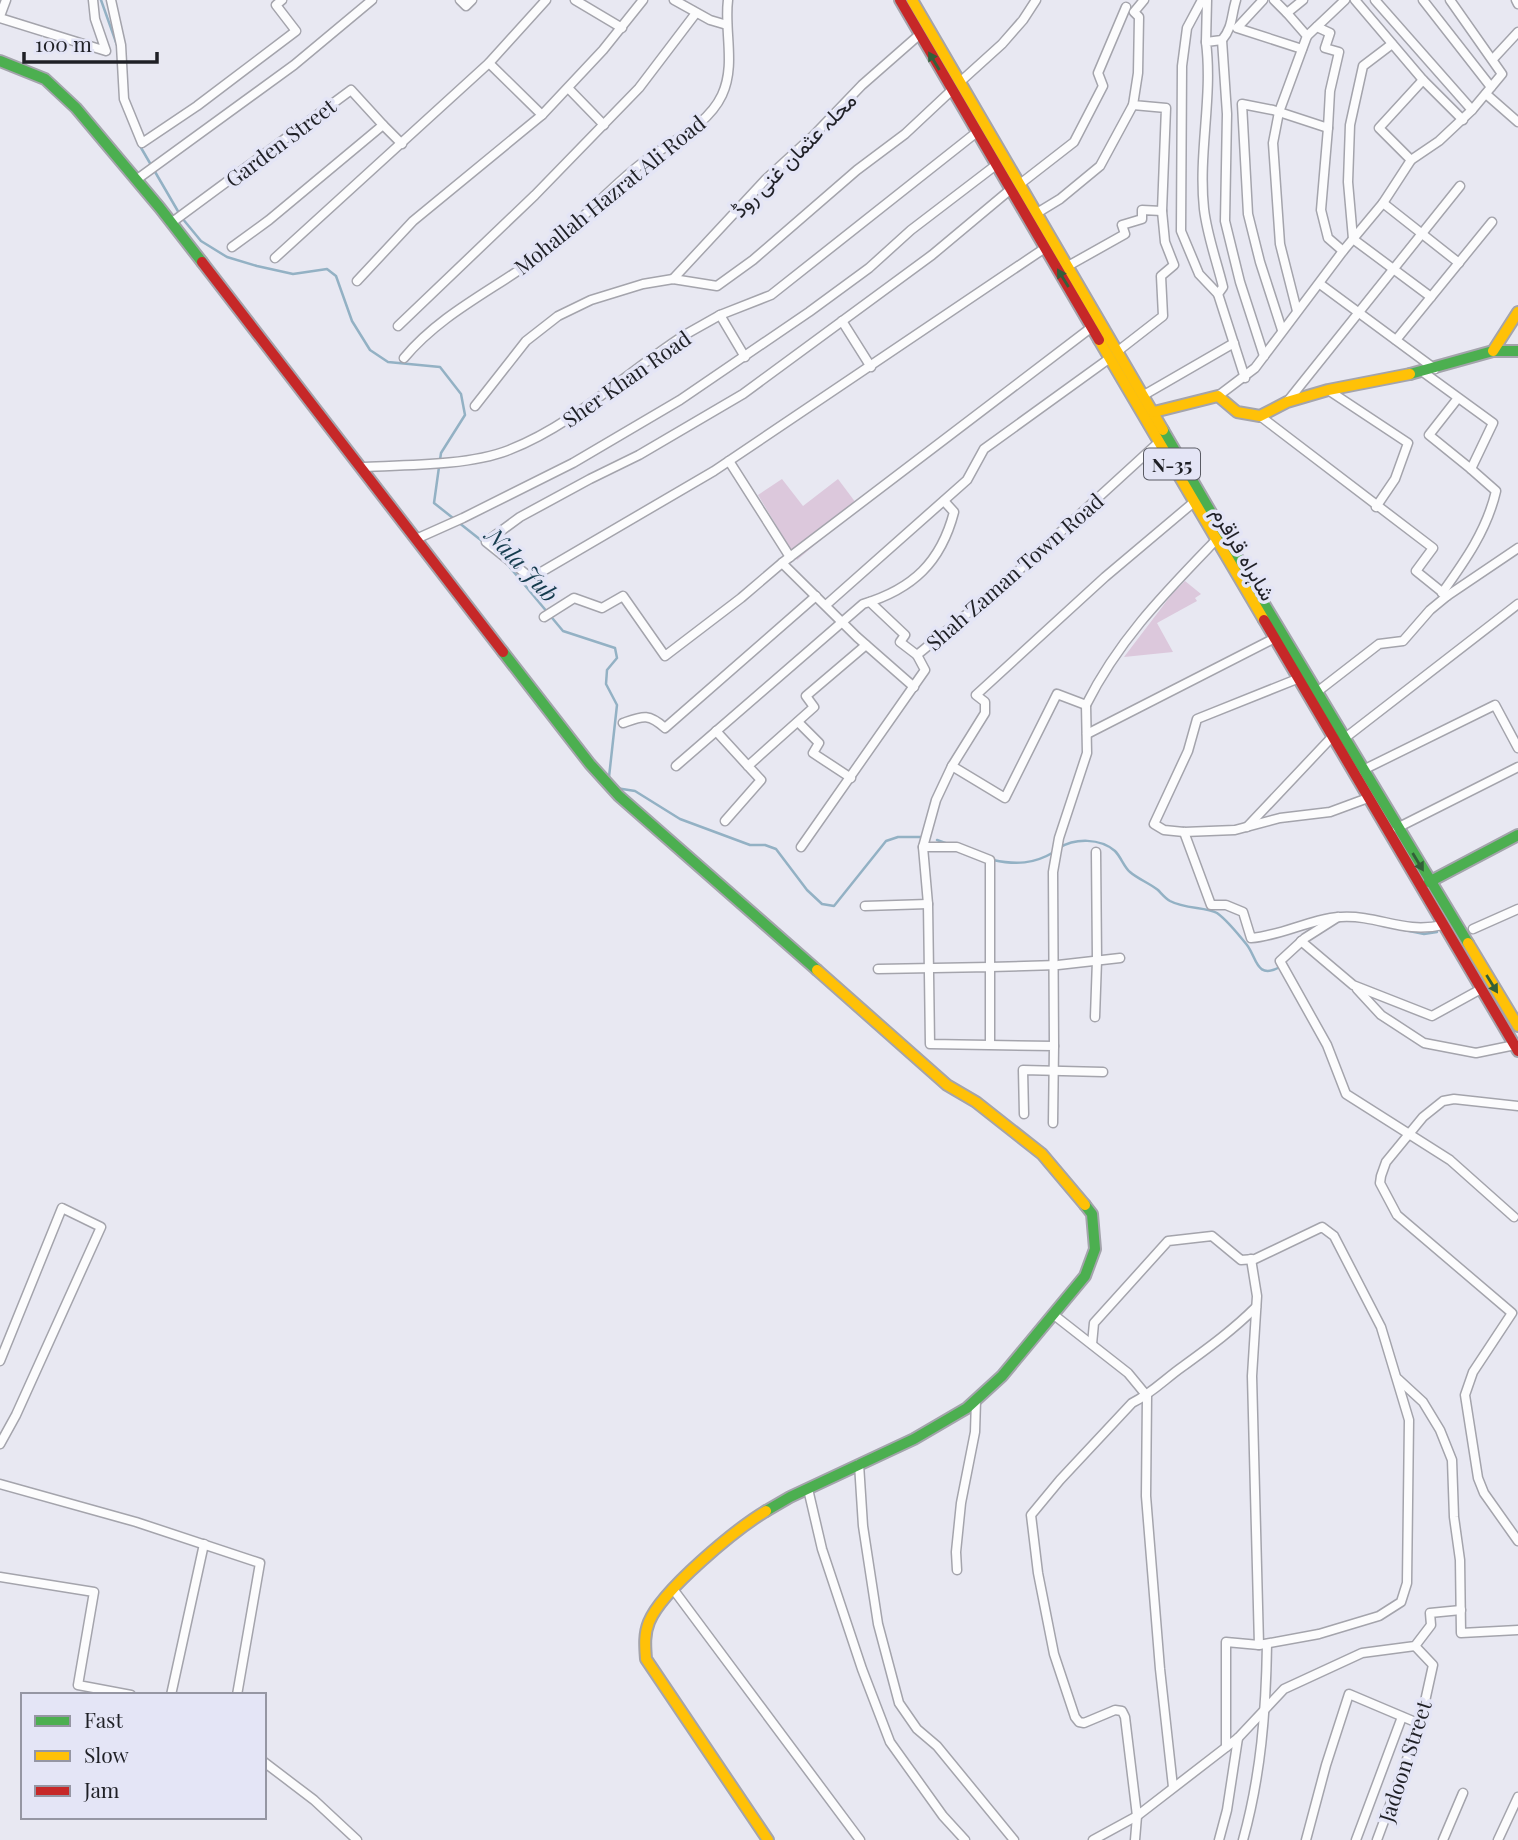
<svg xmlns="http://www.w3.org/2000/svg" width="1518" height="1840" font-family="'Playfair Display',Vazirmatn,serif">
<rect width="100%" height="100%" fill="#e8e8f2"/>
<!-- green -->
<g fill="#dcc8dc">
<polygon points="782,479 803,506 838,479 859,507 797,560 758,495"/>
<polygon points="1185,581 1201,594 1195,598 1197,601 1157,623 1173,652 1124,657 1172,594"/>
</g>
<g fill="none" stroke-linecap="round" stroke-linejoin="round">
<!-- stream -->
<g stroke="#93b1c4" stroke-width="2.5">
<polyline points="101,0 117,45"/>
<polyline points="140,146 179,213"/>
<polyline points="182,218 201,241 227,257 257,266 293,274 327,269 336,276 352,321 370,350 388,362 440,367 461,394 465,415 441,453 440,460"/>
<polyline points="439,467 434,503 482,541"/>
<polyline points="508,565 563,631 615,648 617,658 607,670 606,684 617,705 609,777"/>
<polyline points="616,788 635,791 680,819 750,845 765,845 776,849 807,890 822,904 834,906 886,841 898,837 920,837"/>
<polyline points="937,840 948,844"/>
<path d="M1059 848C1075 838 1100 838 1115 851 1121 857 1124 867 1130 872 1138 879 1149 883 1158 890 1162 894 1165 898 1170 901 1185 909 1206 907 1217 913 1227 920 1239 935 1247 945 1257 958 1256 980 1280 967"/>
<path d="M993 860C1016 865 1034 864 1054 852"/>
<polyline points="1385,926 1424,934 1437,932"/>
</g>
<defs>
<g id="street">
<polyline points="111,0 121,45 124,99 142,143 197,106 296,31 276,5 282,0"/>
<polyline points="460,0 466,6 472,0"/>
<polyline points="575,0 622,28"/>
<polyline points="674,0 710,20 727,25"/>
<polyline points="1202,0 1187,28 1182,66 1181,231 1199,274 1218,294"/>
<path d="M1236 0C1231 16 1233 27 1222 40L1206 42C1213 97 1198 153 1204 209 1207 235 1217 262 1223 287L1218 294 1245 378"/>
<polyline points="1263,0 1237,28 1302,49"/>
<polyline points="1274,0 1287,13"/>
<polyline points="1355,0 1423,80"/>
<polyline points="1423,0 1491,87"/>
<polyline points="1450,0 1502,74 1472,110"/>
<polyline points="1516,0 1518,4"/>
<polyline points="0,16 6,0"/>
<polyline points="0,18 106,51 95,19 93,0"/>
<polyline points="1307,36 1345,0"/>
<polyline points="1222,40 1227,114 1225,221 1240,282 1264,356"/>
<polyline points="1206,42 1207,0"/>
<polyline points="1392,44 1363,66 1350,125 1348,182 1353,239 1431,297"/>
<polyline points="1493,59 1518,32"/>
<polyline points="489,63 542,115"/>
<polyline points="960,82 1002,44 1023,20 1036,0"/>
<polyline points="569,89 604,125"/>
<polyline points="1486,94 1518,122"/>
<polyline points="1328,128 1321,210 1328,238 1343,251"/>
<polyline points="1411,160 1379,128 1423,80 1463,120"/>
<polyline points="136,180 294,65 372,0"/>
<polyline points="1020,184 1074,142 1103,86 1098,73 1126,7"/>
<polyline points="1011,189 932,255 743,394 639,455 590,479 520,517 486,542 531,578 714,471 1045,248"/>
<polyline points="1383,203 1459,263"/>
<polyline points="1037,213 1060,199 1100,166 1133,105"/>
<polyline points="171,223 351,90 383,125"/>
<polyline points="232,247 269,220 383,125 402,144"/>
<polyline points="275,258 489,63 546,0"/>
<polyline points="1068,266 1125,234 1122,225 1142,219 1142,210 1162,211"/>
<polyline points="673,279 766,179 814,135 862,85 919,35"/>
<polyline points="357,281 413,221 542,115 603,50 643,0"/>
<polyline points="1320,284 1435,369"/>
<polyline points="1297,311 1280,244 1273,143 1279,112 1307,36 1287,13 1303,0"/>
<polyline points="720,315 771,295 977,132"/>
<polyline points="842,321 871,367"/>
<polyline points="398,326 535,195 639,88 696,13"/>
<polyline points="1282,330 1260,262 1248,214 1242,104 1273,110 1328,128 1330,91 1339,52 1325,48 1330,33 1317,27"/>
<polyline points="1396,340 1492,222"/>
<polyline points="1118,351 1163,316 1161,276 1174,265 1165,242 1162,211 1166,108 1133,105 1138,73 1139,17 1134,12 1144,0"/>
<path d="M404 358C439 316 487 293 531 262 571 233 603 193 642 163 669 142 707 127 722 95 736 65 724 31 728 0"/>
<polyline points="1423,372 1493,423 1471,469 1429,435 1458,398"/>
<polyline points="1328,390 1408,443 1395,479 1376,507"/>
<polyline points="1144,395 1234,343"/>
<polyline points="1218,396 1255,368 1343,251 1383,203 1411,160 1439,141 1472,110 1375,0"/>
<polyline points="1287,402 1460,186"/>
<polyline points="475,406 526,341 558,316 591,300 643,284 673,279 717,286 753,260 857,170 905,134 952,90"/>
<polyline points="1260,416 1433,548 1416,571 1447,596 1430,610 1403,641 1379,644 1317,692"/>
<polyline points="729,461 790,557"/>
<path d="M360 467C405 465 468 466 509 450 575 424 624 374 683 336 695 329 708 322 720 315L745 357"/>
<polyline points="416,539 463,518 573,463 680,400 809,312 869,268 911,230 996,165"/>
<path d="M1442 593C1465 561 1487 530 1496 491L1471 469"/>
<polyline points="1447,596 1518,548"/>
<polyline points="870,602 905,635 900,642 917,655"/>
<polyline points="826,605 967,480 984,449 1110,358"/>
<polyline points="544,617 574,598 602,608 623,596 665,656 741,598 782,563"/>
<polyline points="1297,679 1197,719 1188,751 1154,824 1164,830 1184,832 1235,830 1280,818 1330,812 1368,798"/>
<polyline points="914,687 857,637 782,563 1092,327"/>
<polyline points="798,722 819,743 813,753 851,778"/>
<path d="M623 723C643 716 648 713 665 728L816 596"/>
<polyline points="716,731 748,766"/>
<polyline points="1087,734 1273,639"/>
<polyline points="1345,738 1518,604"/>
<path d="M676 766 863 604C913 589 941 562 954 512L944 501"/>
<path d="M952 766 1005 798 1057 694 1086 705C1119 639 1165 593 1215 541"/>
<polyline points="1363,770 1495,705 1518,748"/>
<polyline points="725,821 761,780 748,766 814,707 806,696 866,645"/>
<polyline points="1247,827 1332,737"/>
<polyline points="1397,828 1518,767"/>
<path d="M1184 832 1211 905H1226L1243 912 1251 938C1281 936 1312 918 1341 917 1380 915 1402 934 1443 925"/>
<polyline points="801,847 925,670 917,655 1007,581 1159,442"/>
<polyline points="923,847 957,847 990,860 990,967 1058,965 1120,958"/>
<polyline points="865,906 928,904"/>
<polyline points="1338,917 1305,938 1280,961 1327,1045 1346,1094 1450,1160 1514,1217"/>
<polyline points="1473,929 1518,909"/>
<polyline points="1301,941 1353,985 1432,1016 1481,989"/>
<polyline points="878,969 990,967 990,1044"/>
<polyline points="1357,989 1381,1015 1424,1043 1476,1053 1515,1045"/>
<polyline points="1095,1017 1097,960 1096,852"/>
<polyline points="1054,1046 1053,872 1059,838 1087,753 1086,705"/>
<polyline points="1518,1106 1454,1099 1443,1101 1423,1117 1386,1162 1381,1176 1380,1183 1397,1215 1512,1313 1473,1372 1465,1395 1478,1478 1484,1493 1518,1541"/>
<polyline points="1024,1114 1023,1070 1103,1072"/>
<polyline points="1053,1123 1054,1046 930,1044 928,904 923,847 936,800 952,766 985,713 985,702 976,695 1105,577 1194,502"/>
<polyline points="1251,1259 1257,1296 1252,1376 1259,1645"/>
<polyline points="1054,1315 1128,1373 1147,1396 1146,1496 1160,1669 1173,1787"/>
<polyline points="1092,1344 1094,1323 1168,1241 1212,1236 1241,1260 1255,1259 1322,1227 1334,1236 1381,1327 1409,1420 1407,1583 1401,1602 1379,1616 1319,1634 1259,1645 1226,1642 1226,1747"/>
<polyline points="0,1361 62,1208 101,1227 16,1415 0,1444"/>
<polyline points="1398,1379 1423,1402 1440,1430 1452,1460 1454,1517 1460,1560 1461,1633 1518,1630"/>
<polyline points="859,1464 863,1526 878,1624 899,1703 917,1729 937,1746 1014,1840"/>
<polyline points="0,1484 136,1522 260,1563 237,1695"/>
<polyline points="808,1489 822,1549 862,1669 890,1742 943,1816 965,1840"/>
<polyline points="957,1570 956,1552 961,1503 975,1432 976,1400"/>
<polyline points="0,1577 94,1592 78,1685 131,1695"/>
<polyline points="673,1589 860,1840"/>
<polyline points="171,1695 204,1544"/>
<polyline points="264,1762 314,1800 357,1840"/>
<polyline points="1093,1840 1137,1816 1238,1738 1284,1689 1362,1653 1415,1646 1431,1625 1430,1613 1461,1610"/>
<path d="M1135 1840 1137 1816 1125 1717 1122 1711 1115 1710 1084 1723 1079 1722 1075 1717 1054 1654 1038 1573 1031 1515 1060 1480 1132 1403C1151 1394 1165 1379 1182 1367 1208 1348 1233 1330 1256 1307"/>
<polyline points="1219,1840 1227,1810 1238,1738"/>
<path d="M1243 1840C1261 1775 1266 1711 1267 1644"/>
<polyline points="1306,1840 1326,1765 1349,1694 1420,1724"/>
<polyline points="1356,1840 1402,1717"/>
<polyline points="1377,1840 1420,1724 1433,1665 1415,1646"/>
<polyline points="1443,1840 1463,1793"/>
<polyline points="1498,1840 1518,1797"/>
</g>
<g id="fast">
<polyline points="0,61 45,79 76,108 160,208 202,262"/>
<polyline points="1410,374 1493,351 1518,351"/>
<polyline points="1163,430 1266,607 1468,943"/>
<polyline points="503,652 590,764 619,796 817,970"/>
<polyline points="1429,882 1518,835"/>
<polyline points="766,1511 790,1497 914,1439 967,1408 1002,1376 1085,1276 1095,1249 1092,1214 1085,1205"/>
</g>
<g id="slow">
<polyline points="912,0 1163,430"/>
<polyline points="1099,340 1264,620"/>
<polyline points="1493,351 1518,312"/>
<polyline points="1154,412 1218,396 1237,412 1260,416 1287,402 1328,390 1410,374"/>
<polyline points="1468,943 1518,1026"/>
<polyline points="817,970 947,1085 976,1102 1042,1154 1085,1205"/>
<path d="M766 1511C736 1529 662 1590 649 1622 644 1634 645 1646 646 1659L768 1840"/>
</g>
<g id="jam">
<polyline points="900,0 1099,340"/>
<polyline points="202,262 503,652"/>
<polyline points="1264,620 1518,1051"/>
</g>
</defs>
<!-- street casing -->
<use href="#street" stroke="#a4a4ac" stroke-width="11"/>
<!-- fast casing -->
<use href="#fast" stroke="#a4a4ac" stroke-width="14"/>
<!-- slow casing -->
<use href="#slow" stroke="#a4a4ac" stroke-width="14"/>
<!-- jam casing -->
<use href="#jam" stroke="#a4a4ac" stroke-width="14"/>
<!-- street -->
<use href="#street" stroke="#fcfcfd" stroke-width="8"/>
<!-- fast -->
<use href="#fast" stroke="#4caf50" stroke-width="10"/>
<!-- slow -->
<use href="#slow" stroke="#ffc107" stroke-width="10"/>
<!-- jam -->
<use href="#jam" stroke="#c62828" stroke-width="10"/>
</g>
<!-- one-way arrows -->
<defs><path id="oneway-solid" d="M-6-.8H1V-3.2L6.5 0L1 3.2V.8H-6Z" transform="scale(1.75)"/></defs>
<g fill="#336039">
<use href="#oneway-solid" transform="translate(934 61) rotate(-121)"/>
<use href="#oneway-solid" transform="translate(1063 278) rotate(-122)"/>
<use href="#oneway-solid" transform="translate(1418 862) rotate(59)"/>
<use href="#oneway-solid" transform="translate(1492 984) rotate(58)"/>
</g>
<g text-anchor="middle" dominant-baseline="central" stroke-width="7" stroke-linejoin="round" paint-order="stroke">
<!-- shield labels -->
<rect fill="#e4e5f6" stroke="#5a5b64" stroke-width="2" x="1144" y="448.5" width="56" height="31" rx="5"/>
<g font-size="19" font-weight="bold" fill="#1f2026">
<text x="1172" y="464">N-35</text>
</g>
<!-- street labels -->
<g font-size="21" fill="#1f2026" stroke="#e4e5f6">
<text transform="translate(280 142) rotate(-37)">Garden Street</text>
<text transform="translate(793 154) rotate(-45)">محلہ عثمان غنی روڈ</text>
<text transform="translate(609 194) rotate(-39)">Mohallah Hazrat Ali Road</text>
<text transform="translate(626 378) rotate(-35)">Sher Khan Road</text>
<text transform="translate(1245 553) rotate(60)">شاہراہ قراقرم</text>
<text transform="translate(1014 571) rotate(-41)">Shah Zaman Town Road</text>
<text transform="translate(1404 1761) rotate(-72)">Jadoon Street</text>
</g>
<!-- water labels -->
<g font-size="23" font-style="italic" fill="#143b4d" stroke="#e4e5f6">
<text transform="translate(523 564) rotate(47)">Nala Jub</text>
</g>
</g>
<!-- legend -->
<rect x="21" y="1693" width="245" height="126" fill="#e4e5f6" stroke="#9596a3" stroke-width="2"/>
<rect x="35" y="1716" width="35" height="10" fill="#4caf50" stroke="#9596a3" stroke-width="2"/>
<text x="84" y="1728" font-size="21" fill="#1f2026">Fast</text>
<rect x="35" y="1751" width="35" height="10" fill="#ffc107" stroke="#9596a3" stroke-width="2"/>
<text x="84" y="1763" font-size="21" fill="#1f2026">Slow</text>
<rect x="35" y="1786" width="35" height="10" fill="#c62828" stroke="#9596a3" stroke-width="2"/>
<text x="84" y="1798" font-size="21" fill="#1f2026">Jam</text>
<!-- scale -->
<path d="M24 52v10h133v-10" fill="none" stroke="#1f2026" stroke-width="3.5"/>
<text x="35" y="52" font-size="21" fill="#1f2026" stroke="#e4e5f6" stroke-width="5" paint-order="stroke">100 m</text>
</svg>
